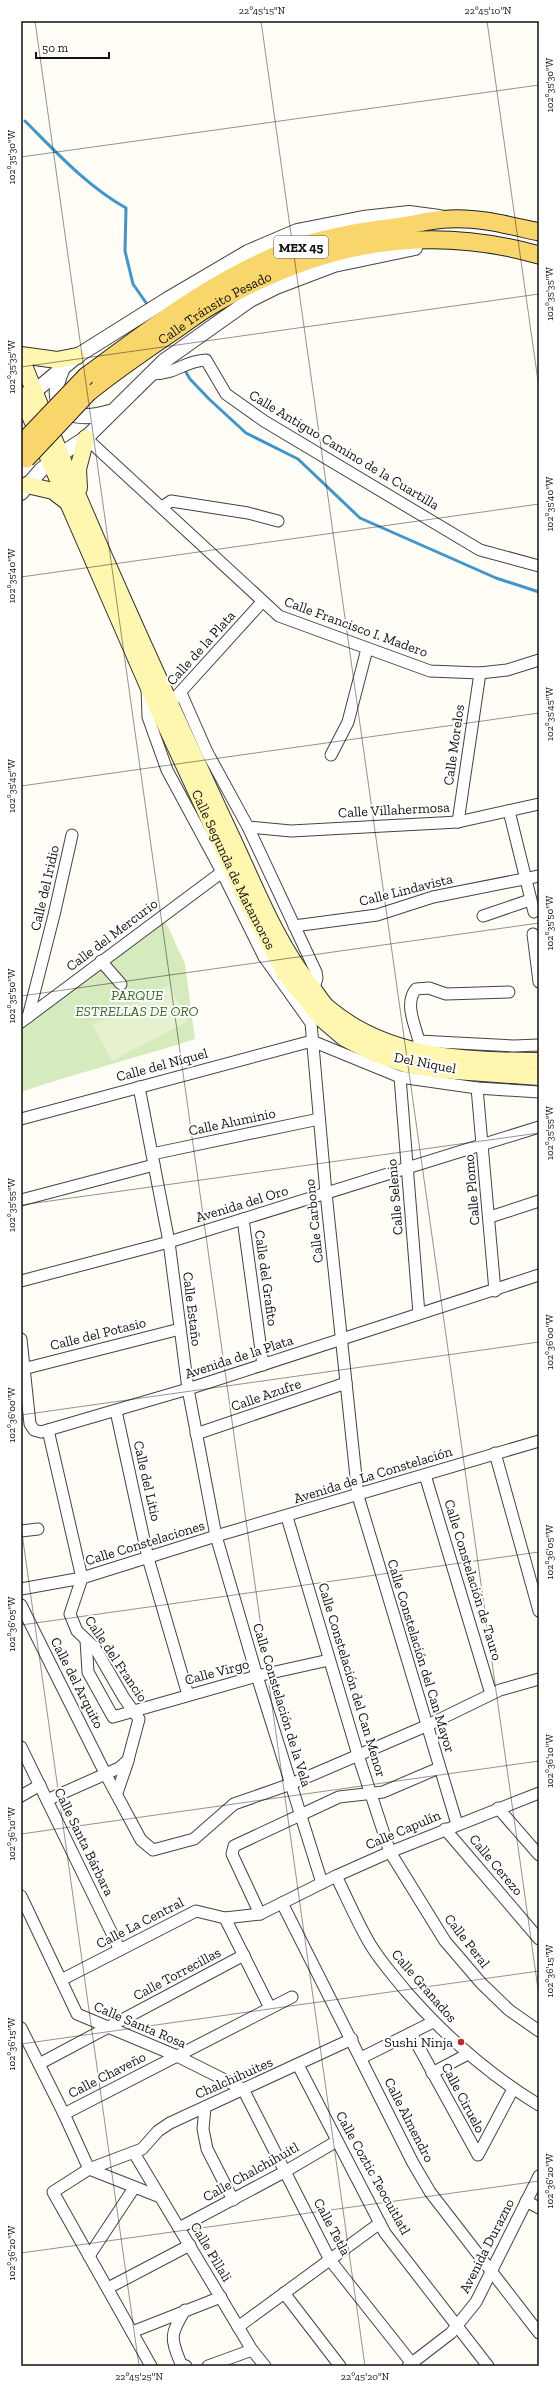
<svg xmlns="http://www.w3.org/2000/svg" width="560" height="2387" font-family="'Zilla Slab',serif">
<rect width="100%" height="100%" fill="#fffdf5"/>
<!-- green -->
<path fill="#d5ebbd" d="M163 916 185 964 195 1039C137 1058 79 1072 21 1092V1027Z"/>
<!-- pitch -->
<polygon fill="#e6f2cf" points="169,985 188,1021 112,1061 93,1025"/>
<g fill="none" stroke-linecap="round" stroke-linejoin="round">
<!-- stream -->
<g stroke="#3f96cf" stroke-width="3">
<path d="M25 121C57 153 87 186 126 208L125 251 133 284 149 307"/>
<polyline points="184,369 190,379 209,399 246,433 298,459 360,518 496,578 539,592"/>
</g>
<defs>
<g id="minor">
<path d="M149 374C176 375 183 361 206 360L226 394 264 421 480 550 539 566"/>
<polyline points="86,438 279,616 430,671 480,673 507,670 539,660"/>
<polyline points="162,507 171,501 248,513 278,521"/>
<polyline points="147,688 148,717 167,770 222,872 264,957 311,1023 326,1193 358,1496 457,1824"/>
<polyline points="181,693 207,752 248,827 316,972 317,978 312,995"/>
<polyline points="175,698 262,602"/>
<polyline points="331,755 348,722 367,649"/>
<polyline points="509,811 534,912"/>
<polyline points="458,822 480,673"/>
<polyline points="248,827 291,831 458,822 539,804"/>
<polyline points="483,916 530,900"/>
<polyline points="294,926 377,915 433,897 539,876"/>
<polyline points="533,934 539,982"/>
<polyline points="101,961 121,984"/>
<path d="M509 992 446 994 429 988 416 989C404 1003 415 1025 419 1041L514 1046 539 1045"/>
<polyline points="28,1017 54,915 72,835"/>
<polyline points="21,1022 222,872"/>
<polyline points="400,1077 419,1314"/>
<polyline points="139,1087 169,1242 188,1389 216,1536 257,1676 322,1883"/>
<polyline points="477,1088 495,1291"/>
<polyline points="21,1119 312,1041 400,1077 477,1088 539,1092"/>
<polyline points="152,1154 319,1119"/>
<polyline points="21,1200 154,1165"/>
<polyline points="490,1217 539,1201"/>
<polyline points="243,1219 263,1365"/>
<polyline points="21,1281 169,1242 539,1127"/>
<polyline points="21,1339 30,1424 34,1430 41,1432 188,1389 539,1275"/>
<polyline points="23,1369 180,1329"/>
<polyline points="116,1411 148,1558 188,1695"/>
<polyline points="196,1434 346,1383"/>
<polyline points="495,1453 539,1611"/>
<polyline points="425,1475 491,1694"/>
<polyline points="287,1517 358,1755 390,1852 445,1941 481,1983 509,2010 539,2031"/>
<polyline points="21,1531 38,1529"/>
<polyline points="21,1589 82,1578 216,1536 539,1441"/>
<polyline points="21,1605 106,1775 141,1840 153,1850 194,1839 234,1804 291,1784 426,1726 500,1690 539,1679"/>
<polyline points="86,1640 88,1672 113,1717 257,1676 329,1660"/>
<polyline points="21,1747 120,1950"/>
<polyline points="117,1793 128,1761"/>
<polyline points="21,1796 40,1785"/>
<polyline points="47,1800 119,1768 128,1760 139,1719 124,1698 95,1648 77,1631 70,1614 82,1578 48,1430"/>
<polyline points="498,1808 539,1855"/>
<polyline points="445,1829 539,1939"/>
<path d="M336 1876C347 1898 357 1922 370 1944 380 1961 393 1975 405 1990 444 2035 488 2074 539 2105"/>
<polyline points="21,1896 77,2014 177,2056 243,2089 330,2260 414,2366"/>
<polyline points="282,1903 413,2163 430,2192 539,2333"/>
<polyline points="260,1914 232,1854 234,1846 339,1797 383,1792 439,1768"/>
<polyline points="225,1918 270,2008"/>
<polyline points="61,1980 196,1911 225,1918 260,1914 336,1876 390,1852 539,1793"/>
<polyline points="21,2028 64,2114 89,2169 160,2197"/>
<polyline points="411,2033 478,2155 513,2089"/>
<polyline points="361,2058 433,2022"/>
<polyline points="39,2064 244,1955"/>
<polyline points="298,2065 385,2233 488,2366"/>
<polyline points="432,2073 468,2054"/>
<polyline points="205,2107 203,2129 207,2149 233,2200"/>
<polyline points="64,2114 292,1997"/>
<polyline points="134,2153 252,2350 265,2366"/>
<polyline points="526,2201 539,2208"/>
<polyline points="179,2228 286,2171 337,2141"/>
<polyline points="89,2256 134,2188"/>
<polyline points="108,2288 190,2245"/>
<polyline points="284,2293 340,2366"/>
<path d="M185 2310C170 2335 170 2337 181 2364L186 2366"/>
<polyline points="238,2327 380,2223"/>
<polyline points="132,2332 221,2297"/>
<polyline points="151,2366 53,2192 89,2169 142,2149 158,2131 170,2123 352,2039"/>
<polyline points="208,2366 252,2350"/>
<polyline points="408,2366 451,2333 476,2302 539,2176"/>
</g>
<g id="tertiary">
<path d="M62 370C44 412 74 423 110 412"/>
<polyline points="29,401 34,392 77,356 168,299 248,252 297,231 363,218 409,213 439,217"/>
<polyline points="21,493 41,470 61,454 86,438 164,361 250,300 276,287 334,265 415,248"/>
</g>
<g id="secondary">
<polyline points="21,355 57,360 77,356"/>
<path d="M21 358C84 517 155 672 227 827 253 881 275 942 313 989 318 995 322 1003 328 1008 387 1058 465 1061 539 1061"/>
<path id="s1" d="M21 395 158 709 246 899 286 975 323 1020 344 1038 373 1053 405 1064 441 1070 539 1077"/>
<polyline points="27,485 53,491 66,501"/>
<polyline points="79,488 78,469 86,438"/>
</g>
<g id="primary">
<path d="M86 376C150 329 214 279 289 250 323 238 360 231 395 227 413 225 432 219 449 219 479 217 511 226 539 232"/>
<path id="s2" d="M88 393C115 371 143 352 171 333 186 323 199 312 214 304 318 244 422 222 539 255"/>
</g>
</defs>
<!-- minor casing -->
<use href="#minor" stroke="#444" stroke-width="13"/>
<!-- tertiary casing -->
<use href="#tertiary" stroke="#444" stroke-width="16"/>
<!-- secondary casing -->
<use href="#secondary" stroke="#333" stroke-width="18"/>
<!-- primary casing -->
<use href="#primary" stroke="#222" stroke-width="19"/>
<!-- minor -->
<use href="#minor" stroke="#fff" stroke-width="11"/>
<!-- tertiary -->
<use href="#tertiary" stroke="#fff" stroke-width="14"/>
<!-- secondary -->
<use href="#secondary" stroke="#fff6b0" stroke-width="16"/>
<!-- primary -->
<use href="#primary" stroke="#f9d66b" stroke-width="17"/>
<defs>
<g id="primary-bridge">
<polyline points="21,444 86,376"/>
<polyline points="26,459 88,393"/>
</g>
</defs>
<!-- primary-bridge casing -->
<use href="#primary-bridge" stroke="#222" stroke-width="19" stroke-linecap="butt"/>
<!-- primary-bridge -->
<use href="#primary-bridge" stroke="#f9d66b" stroke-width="17"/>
</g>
<!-- ticks -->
<path fill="none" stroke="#111" stroke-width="1" stroke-opacity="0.45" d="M35 21 365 2366M261 21 539 1996M487 21 539 388M21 157 539 85M21 367 539 294M21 577 539 504M21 786 539 713M21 996 539 923M21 1205 539 1133M21 1415 539 1342M21 1526 139 2366M21 1625 539 1552M21 1834 539 1761M21 2044 539 1971M21 2253 539 2181"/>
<!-- markers -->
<circle fill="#c4262e" stroke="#fff" stroke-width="1.5" cx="461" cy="2042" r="4"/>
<g text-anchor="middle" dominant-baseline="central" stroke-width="4" stroke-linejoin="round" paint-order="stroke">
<!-- shield labels -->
<rect fill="#fff" stroke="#585858" stroke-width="1" x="274" y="236" width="54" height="22" rx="3"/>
<g font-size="13" font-weight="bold" fill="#111">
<text x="301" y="247">MEX 45</text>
</g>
<!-- street labels -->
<g font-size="14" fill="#111" stroke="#fff">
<text stroke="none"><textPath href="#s2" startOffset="153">Calle Tránsito Pesado</textPath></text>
<text transform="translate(344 450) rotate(31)">Calle Antiguo Camino de la Cuartilla</text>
<text transform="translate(356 627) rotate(20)">Calle Francisco I. Madero</text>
<text transform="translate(201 648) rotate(-48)">Calle de la Plata</text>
<text transform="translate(454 745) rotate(-82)">Calle Morelos</text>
<text transform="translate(394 810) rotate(-3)">Calle Villahermosa</text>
<text stroke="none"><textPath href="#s1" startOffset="520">Calle Segunda de Matamoros</textPath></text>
<text transform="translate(45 888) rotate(-77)">Calle del Iridio</text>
<text transform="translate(406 890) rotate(-14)">Calle Lindavista</text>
<text transform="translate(112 935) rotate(-37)">Calle del Mercurio</text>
<text transform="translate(425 1063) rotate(11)">Del Niquel</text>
<text transform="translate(162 1065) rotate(-15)">Calle del Níquel</text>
<text transform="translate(232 1122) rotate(-12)">Calle Aluminio</text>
<text transform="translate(472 1190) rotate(-95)">Calle Plomo</text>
<text transform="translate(395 1197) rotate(-95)">Calle Selenio</text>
<text transform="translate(242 1204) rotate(-17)">Avenida del Oro</text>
<text transform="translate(314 1221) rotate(-96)">Calle Carbono</text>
<text transform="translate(266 1278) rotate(82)">Calle del Grafito</text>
<text transform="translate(192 1309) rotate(83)">Calle Estaño</text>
<text transform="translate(98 1334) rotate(-14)">Calle del Potasio</text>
<text transform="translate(239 1357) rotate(-18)">Avenida de la Plata</text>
<text transform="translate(266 1395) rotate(-19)">Calle Azufre</text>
<text transform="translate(373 1475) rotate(-17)">Avenida de La Constelación</text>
<text transform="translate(147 1481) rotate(77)">Calle del Litio</text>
<text transform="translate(145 1543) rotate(-17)">Calle Constelaciones</text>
<text transform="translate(473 1580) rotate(73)">Calle Constelación de Tauro</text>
<text transform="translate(421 1656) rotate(73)">Calle Constelación del Can Mayor</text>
<text transform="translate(116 1659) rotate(56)">Calle del Francio</text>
<text transform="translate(217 1672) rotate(-15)">Calle Virgo</text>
<text transform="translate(352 1680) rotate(73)">Calle Constelación del Can Menor</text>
<text transform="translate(77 1683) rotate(63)">Calle del Arquito</text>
<text transform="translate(282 1705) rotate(73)">Calle Constelación de la Vela</text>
<text transform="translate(403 1830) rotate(-23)">Calle Capulín</text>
<text transform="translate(84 1842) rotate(64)">Calle Santa Bárbara</text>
<text transform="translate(496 1865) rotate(50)">Calle Cerezo</text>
<text transform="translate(140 1923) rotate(-27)">Calle La Central</text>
<text transform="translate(467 1941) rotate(52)">Calle Peral</text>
<text transform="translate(177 1974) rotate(-28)">Calle Torrecillas</text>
<text transform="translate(424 1986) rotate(49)">Calle Granados</text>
<text transform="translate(140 2025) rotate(23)">Calle Santa Rosa</text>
<text transform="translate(107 2075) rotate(-27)">Calle Chaveño</text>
<text transform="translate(234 2078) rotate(-24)">Chalchihuites</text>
<text transform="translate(463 2098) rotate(62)">Calle Ciruelo</text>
<text transform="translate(409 2120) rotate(63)">Calle Almendro</text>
<text transform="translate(251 2172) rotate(-29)">Calle Chalchihuitl</text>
<text transform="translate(373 2173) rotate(61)">Calle Coztic Teocuitlatl</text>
<text transform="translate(332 2227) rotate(62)">Calle Tetla</text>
<text transform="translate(487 2246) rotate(-63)">Avenida Durazno</text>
<text transform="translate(211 2252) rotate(59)">Calle Pillali</text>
</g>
<!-- park labels -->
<g font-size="14" font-style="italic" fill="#2f6b1f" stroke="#fff">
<text x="137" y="995">PARQUE<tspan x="137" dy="16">ESTRELLAS DE ORO</tspan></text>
</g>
<!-- poi labels -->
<g font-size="14" fill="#111" stroke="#fff" text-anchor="end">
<text x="453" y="2042">Sushi Ninja</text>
</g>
</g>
<!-- border -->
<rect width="560" height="2387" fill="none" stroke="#ffffff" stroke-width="44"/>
<!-- scale -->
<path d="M36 52v6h73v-6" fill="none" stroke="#111111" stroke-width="2"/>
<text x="42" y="52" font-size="12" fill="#111111" stroke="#ffffff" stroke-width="3" paint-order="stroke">50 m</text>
<rect x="22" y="22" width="516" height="2343" fill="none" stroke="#111" stroke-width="1.5"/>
<g font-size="10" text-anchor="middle" fill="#111">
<text x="262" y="14">22°45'15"N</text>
<text x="488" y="14">22°45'10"N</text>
<text transform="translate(549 85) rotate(-90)" y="4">102°35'30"W</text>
<text transform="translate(11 157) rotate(-90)" y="4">102°35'30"W</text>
<text transform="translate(549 294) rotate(-90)" y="4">102°35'35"W</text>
<text transform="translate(11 367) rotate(-90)" y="4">102°35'35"W</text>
<text transform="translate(549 504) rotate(-90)" y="4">102°35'40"W</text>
<text transform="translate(11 576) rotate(-90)" y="4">102°35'40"W</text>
<text transform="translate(549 714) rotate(-90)" y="4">102°35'45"W</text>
<text transform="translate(11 786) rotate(-90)" y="4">102°35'45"W</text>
<text transform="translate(549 923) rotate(-90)" y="4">102°35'50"W</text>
<text transform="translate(11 996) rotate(-90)" y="4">102°35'50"W</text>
<text transform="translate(549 1133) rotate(-90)" y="4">102°35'55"W</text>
<text transform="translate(11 1205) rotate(-90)" y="4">102°35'55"W</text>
<text transform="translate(549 1342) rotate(-90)" y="4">102°36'00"W</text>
<text transform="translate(11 1415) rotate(-90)" y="4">102°36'00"W</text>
<text transform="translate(549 1552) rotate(-90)" y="4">102°36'05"W</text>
<text transform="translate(11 1624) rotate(-90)" y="4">102°36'05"W</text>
<text transform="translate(549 1761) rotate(-90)" y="4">102°36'10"W</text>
<text transform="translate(11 1834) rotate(-90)" y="4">102°36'10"W</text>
<text transform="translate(549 1971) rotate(-90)" y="4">102°36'15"W</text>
<text transform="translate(11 2044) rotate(-90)" y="4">102°36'15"W</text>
<text transform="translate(549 2181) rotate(-90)" y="4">102°36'20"W</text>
<text transform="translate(11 2253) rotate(-90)" y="4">102°36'20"W</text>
<text x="139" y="2380">22°45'25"N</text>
<text x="365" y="2380">22°45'20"N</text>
</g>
</svg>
